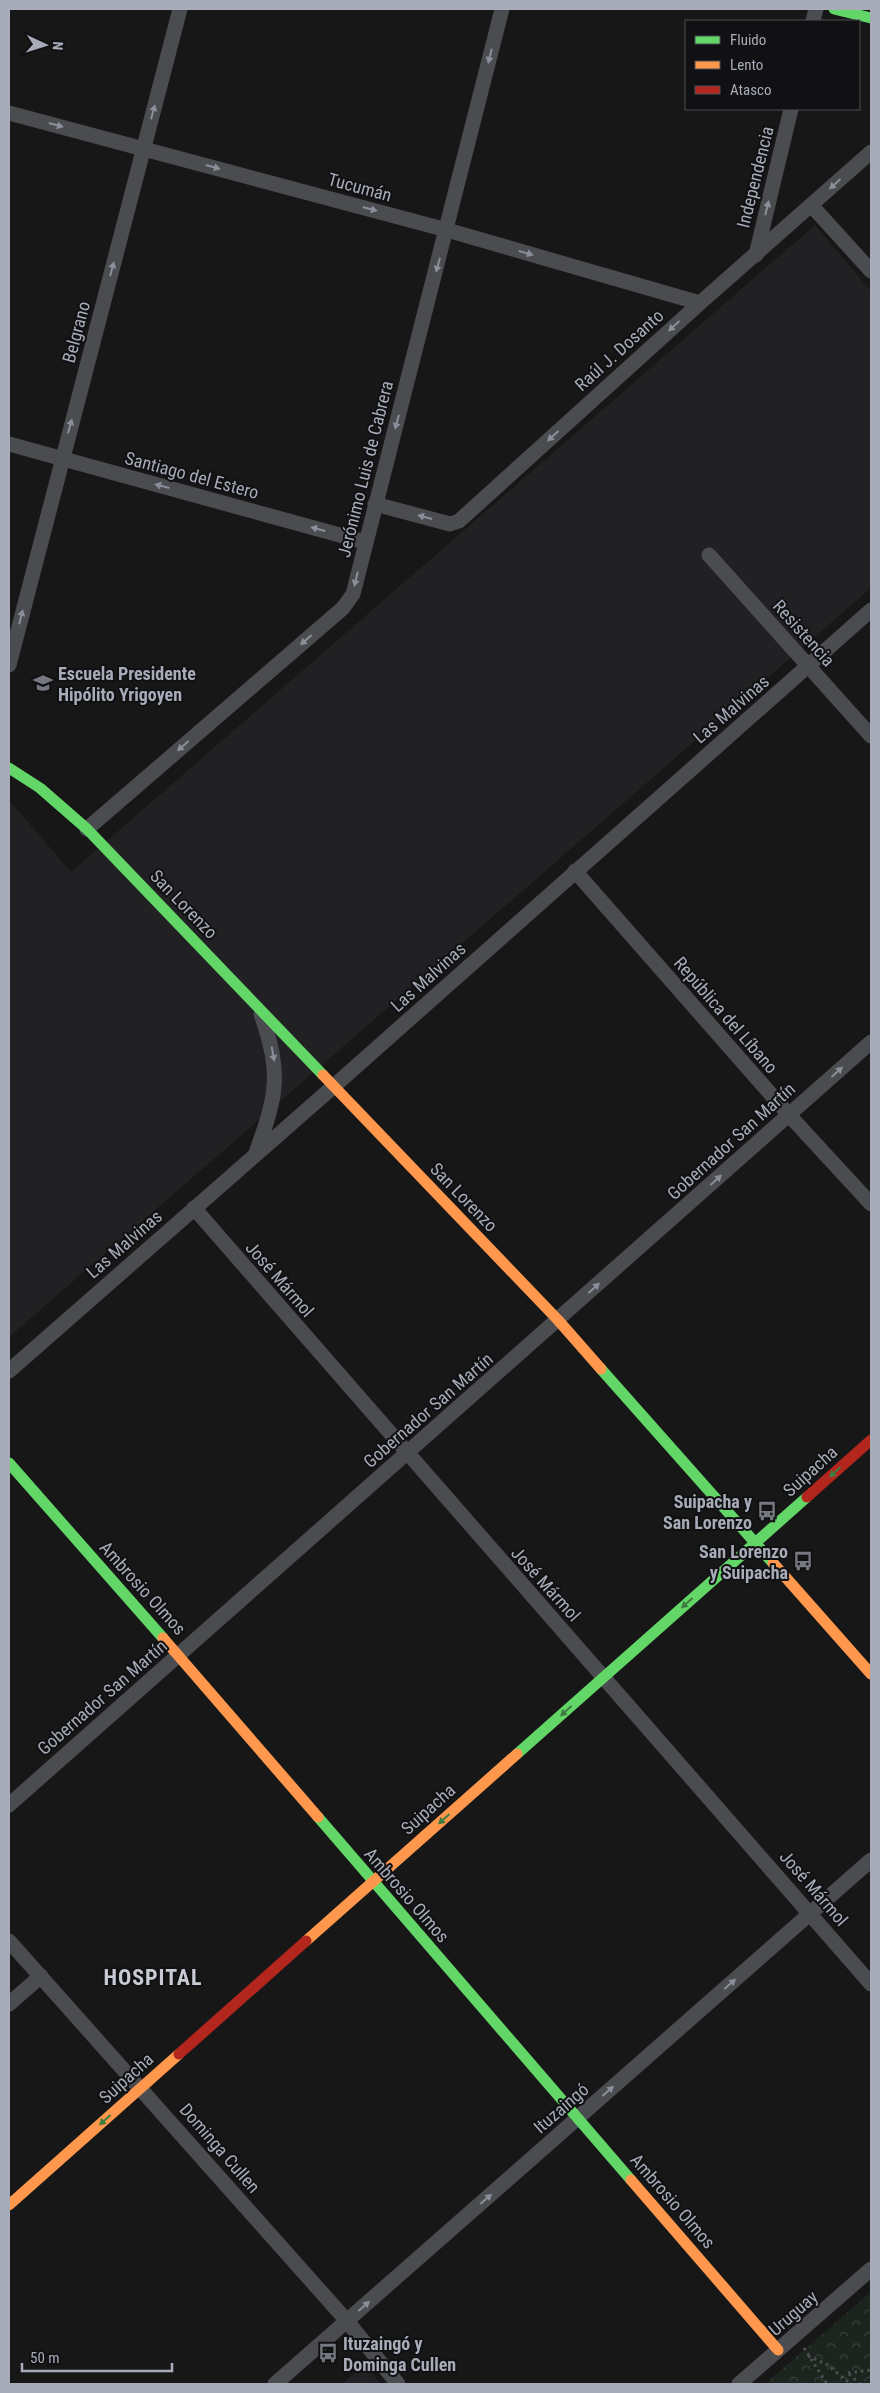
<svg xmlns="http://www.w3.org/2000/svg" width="880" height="2393" font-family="'Roboto Condensed',sans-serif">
<defs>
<pattern id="park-crowns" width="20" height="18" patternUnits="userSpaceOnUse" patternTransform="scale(1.25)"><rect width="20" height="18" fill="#1c241e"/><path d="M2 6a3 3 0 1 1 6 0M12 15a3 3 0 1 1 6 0" fill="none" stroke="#3a413d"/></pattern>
</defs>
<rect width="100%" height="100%" fill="#171717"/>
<!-- built -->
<g fill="#212123">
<polygon points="815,225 871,291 871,588 9,1337 9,800 71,872"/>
<polygon points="364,2364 381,2384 342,2384"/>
</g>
<!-- park -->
<polygon fill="url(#park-crowns)" points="871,2292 871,2384 765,2384"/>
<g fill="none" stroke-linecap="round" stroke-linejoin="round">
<!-- path -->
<g stroke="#4d4e51" stroke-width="3" stroke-dasharray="2.5 4" stroke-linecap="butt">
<polyline points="804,2348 827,2384"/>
<polyline points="808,2356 826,2364 851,2384"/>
<polyline points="848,2373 871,2370"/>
<polyline points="849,2374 860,2384"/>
</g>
<!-- street -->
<g stroke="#4a4c50" stroke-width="15">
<polyline points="813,21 816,9"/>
<polyline points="9,113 447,230 700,303"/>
<polyline points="812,206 871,271"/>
<polyline points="756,255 791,109"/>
<polyline points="9,444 365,542"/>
<polyline points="375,504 450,524 459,521 700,303 871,152"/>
<polyline points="709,555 871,736"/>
<polyline points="9,665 180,9"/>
<polyline points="87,829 343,608 353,594 502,9"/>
<polyline points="575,871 789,1115 871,1204"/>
<path d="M256 1153C277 1094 282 1075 261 1014"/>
<polyline points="194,1208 871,1984"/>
<polyline points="9,1371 334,1086 871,610"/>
<polyline points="9,1805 871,1042"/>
<polyline points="9,1941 347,2321 398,2384"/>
<polyline points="9,2004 41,1976"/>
<polyline points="275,2384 871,1860"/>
<polyline points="739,2384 871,2269"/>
</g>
<!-- fast -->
<g stroke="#63d668" stroke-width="11">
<polyline points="834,9 871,18"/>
<polyline points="9,768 40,788 87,829 323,1075"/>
<polyline points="601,1369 773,1563"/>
<polyline points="9,1463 163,1638"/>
<polyline points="517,1754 807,1497"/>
<polyline points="318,1817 631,2180"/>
</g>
<!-- slow -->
<g stroke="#ff974d" stroke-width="11">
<polyline points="323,1075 558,1320 601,1369"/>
<polyline points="773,1563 871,1674"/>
<polyline points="163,1638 318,1817"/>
<polyline points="306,1941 517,1754"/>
<polyline points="631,2180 778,2350"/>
<polyline points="9,2205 179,2054"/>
</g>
<!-- jam -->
<g stroke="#b3261e" stroke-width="11">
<polyline points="807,1497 871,1440"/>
<polyline points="179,2054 306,1941"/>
</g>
</g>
<!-- one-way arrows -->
<defs><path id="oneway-solid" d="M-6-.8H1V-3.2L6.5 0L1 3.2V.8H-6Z" transform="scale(1.25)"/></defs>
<g fill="#8b8f99">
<use href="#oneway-solid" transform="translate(490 56) rotate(104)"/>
<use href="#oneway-solid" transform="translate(153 112) rotate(-75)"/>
<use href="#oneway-solid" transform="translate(56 125) rotate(15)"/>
<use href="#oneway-solid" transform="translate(213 167) rotate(15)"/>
<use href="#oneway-solid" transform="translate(835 184) rotate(138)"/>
<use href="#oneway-solid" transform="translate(767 208) rotate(-76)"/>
<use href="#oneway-solid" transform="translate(370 209) rotate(15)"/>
<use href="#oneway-solid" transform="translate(526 253) rotate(16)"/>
<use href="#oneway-solid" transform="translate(438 265) rotate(105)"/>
<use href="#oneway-solid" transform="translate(112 269) rotate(-75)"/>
<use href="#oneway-solid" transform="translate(674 326) rotate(138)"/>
<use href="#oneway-solid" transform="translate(397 422) rotate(105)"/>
<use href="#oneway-solid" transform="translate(70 426) rotate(-75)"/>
<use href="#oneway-solid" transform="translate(553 436) rotate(138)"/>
<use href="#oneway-solid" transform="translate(162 486) rotate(-165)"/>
<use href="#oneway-solid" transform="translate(425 517) rotate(-165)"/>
<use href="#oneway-solid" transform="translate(318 529) rotate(-165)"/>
<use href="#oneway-solid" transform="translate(356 579) rotate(104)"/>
<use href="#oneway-solid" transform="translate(21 617) rotate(-76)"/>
<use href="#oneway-solid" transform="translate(306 640) rotate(139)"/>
<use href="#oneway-solid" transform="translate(183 746) rotate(139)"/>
<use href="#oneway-solid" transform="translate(273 1054) rotate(80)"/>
<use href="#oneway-solid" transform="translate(837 1072) rotate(-42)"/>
<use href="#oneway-solid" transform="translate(716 1180) rotate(-42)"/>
<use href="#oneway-solid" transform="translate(594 1288) rotate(-42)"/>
<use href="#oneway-solid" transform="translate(730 1984) rotate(-41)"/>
<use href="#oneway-solid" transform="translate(608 2091) rotate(-41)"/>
<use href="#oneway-solid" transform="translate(486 2199) rotate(-41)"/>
<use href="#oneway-solid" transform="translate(364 2306) rotate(-41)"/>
</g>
<g fill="#3e7d42">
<use href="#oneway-solid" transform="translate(835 1472) rotate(138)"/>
<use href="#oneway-solid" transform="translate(687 1603) rotate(138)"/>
<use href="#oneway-solid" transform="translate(566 1711) rotate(138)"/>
<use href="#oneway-solid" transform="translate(444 1819) rotate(138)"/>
<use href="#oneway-solid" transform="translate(105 2120) rotate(138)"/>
</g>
<!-- icons -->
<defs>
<symbol id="school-bare" viewBox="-9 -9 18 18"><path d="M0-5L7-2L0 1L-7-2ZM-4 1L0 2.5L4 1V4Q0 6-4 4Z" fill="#757880" stroke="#111113" stroke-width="2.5" paint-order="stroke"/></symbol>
<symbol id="bus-bare" viewBox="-9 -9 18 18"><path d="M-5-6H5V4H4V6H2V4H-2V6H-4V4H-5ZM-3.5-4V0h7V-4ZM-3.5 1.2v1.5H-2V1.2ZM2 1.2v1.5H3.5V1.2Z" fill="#757880" stroke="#111113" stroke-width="2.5" paint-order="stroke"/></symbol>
</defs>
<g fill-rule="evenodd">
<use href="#school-bare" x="29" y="669" width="28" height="28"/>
<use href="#bus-bare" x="753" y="1497" width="28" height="28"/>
<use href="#bus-bare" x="789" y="1547" width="28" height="28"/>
<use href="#bus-bare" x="314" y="2339" width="28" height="28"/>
</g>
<g text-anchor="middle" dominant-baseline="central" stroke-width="4" stroke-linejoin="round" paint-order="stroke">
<!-- street labels -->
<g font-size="18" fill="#a7acb8" stroke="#111113">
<text transform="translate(755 177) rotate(-76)">Independencia</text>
<text transform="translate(360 187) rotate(15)">Tucumán</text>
<text transform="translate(76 332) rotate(-75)">Belgrano</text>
<text transform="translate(619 350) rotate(-42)">Raúl J. Dosanto</text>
<text transform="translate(365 469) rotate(-76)">Jerónimo Luis de Cabrera</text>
<text transform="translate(192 475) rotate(15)">Santiago del Estero</text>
<text transform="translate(804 633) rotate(48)">Resistencia</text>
<text transform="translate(731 709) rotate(-41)">Las Malvinas</text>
<text transform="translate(184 904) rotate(46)">San Lorenzo</text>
<text transform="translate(428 977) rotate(-42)">Las Malvinas</text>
<text transform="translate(726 1015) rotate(49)">República del Líbano</text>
<text transform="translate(731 1141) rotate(-42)">Gobernador San Martín</text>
<text transform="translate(464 1197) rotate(46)">San Lorenzo</text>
<text transform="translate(124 1244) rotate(-41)">Las Malvinas</text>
<text transform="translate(280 1279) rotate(49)">José Mármol</text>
<text transform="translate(428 1410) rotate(-41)">Gobernador San Martín</text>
<text transform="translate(810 1471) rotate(-42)">Suipacha</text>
<text transform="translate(546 1584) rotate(48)">José Mármol</text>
<text transform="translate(143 1588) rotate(48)">Ambrosio Olmos</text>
<text transform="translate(102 1697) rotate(-41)">Gobernador San Martín</text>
<text transform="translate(428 1809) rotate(-42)">Suipacha</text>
<text transform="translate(814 1888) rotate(49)">José Mármol</text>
<text transform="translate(407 1895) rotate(49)">Ambrosio Olmos</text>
<text transform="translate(126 2078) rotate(-42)">Suipacha</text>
<text transform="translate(561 2108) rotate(-41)">Ituzaingó</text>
<text transform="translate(220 2148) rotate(49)">Dominga Cullen</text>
<text transform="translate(673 2201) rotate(49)">Ambrosio Olmos</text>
<text transform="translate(793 2313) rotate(-41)">Uruguay</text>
</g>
<!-- poi labels -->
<g font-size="18" font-weight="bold" fill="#a7acb8" stroke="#111113" text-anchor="start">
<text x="58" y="673">Escuela Presidente<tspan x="58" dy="21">Hipólito Yrigoyen</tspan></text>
<text x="752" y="1501" text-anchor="end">Suipacha y<tspan x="752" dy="21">San Lorenzo</tspan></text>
<text x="788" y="1551" text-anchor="end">San Lorenzo<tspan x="788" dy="21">y Suipacha</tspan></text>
<text x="343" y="2343">Ituzaingó y<tspan x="343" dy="21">Dominga Cullen</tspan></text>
</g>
<!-- district labels -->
<g font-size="22" font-weight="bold" letter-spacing="1" fill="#c8cbd4" stroke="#111113">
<text x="153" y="1977">HOSPITAL</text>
</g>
</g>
<!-- border -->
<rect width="880" height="2393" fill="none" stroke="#a7acb8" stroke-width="20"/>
<!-- legend -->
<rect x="685" y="20" width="175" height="90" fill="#111113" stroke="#4d4f55"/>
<rect x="695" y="36" width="25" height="8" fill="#63d668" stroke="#4d4f55"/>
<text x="730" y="45" font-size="15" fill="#a7acb8">Fluido</text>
<rect x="695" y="61" width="25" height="8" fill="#ff974d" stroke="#4d4f55"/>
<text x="730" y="70" font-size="15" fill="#a7acb8">Lento</text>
<rect x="695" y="86" width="25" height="8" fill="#b3261e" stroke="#4d4f55"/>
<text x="730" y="95" font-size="15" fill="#a7acb8">Atasco</text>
<!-- north arrow -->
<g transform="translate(45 45) rotate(94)" stroke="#111113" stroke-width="4" paint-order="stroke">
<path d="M0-4L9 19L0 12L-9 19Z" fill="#a7acb8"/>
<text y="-8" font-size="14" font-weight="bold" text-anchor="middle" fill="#a7acb8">N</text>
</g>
<!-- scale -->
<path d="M22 2363v8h150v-8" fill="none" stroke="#a7acb8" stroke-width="2.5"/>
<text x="30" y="2363" font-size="15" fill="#a7acb8" stroke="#111113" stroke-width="4" paint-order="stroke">50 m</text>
</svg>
